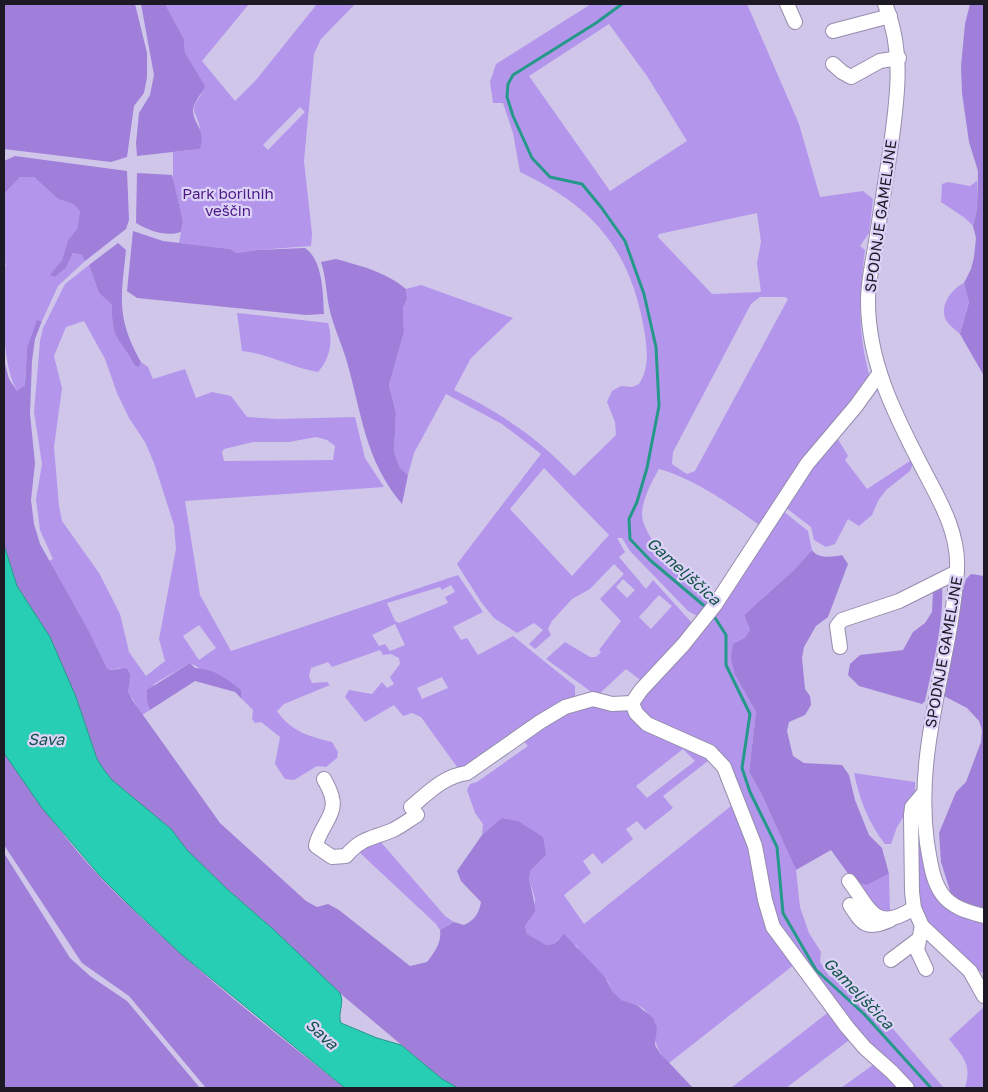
<svg xmlns="http://www.w3.org/2000/svg" width="988" height="1092" font-family="'Golos Text',sans-serif">
<rect width="100%" height="100%" fill="#d0c6ea"/>
<!-- green -->
<g fill="#b395ec" fill-rule="evenodd">
<path d="M165 4H249L202 61 235 101 256 80 317 4H355L321 39 314 54 304 161 312 234 311 246 257 250 236 253 230 249 179 243 183 221 173 181V152L200 149C200 142 201 131 199 124 194 109 190 110 201 95L185 53 184 39ZM300 107 305 112 268 150 263 145Z"/>
<path d="M591 4H747L799 124 820 197 863 191 873 199 869 233 860 246 865 250C859 298 857 330 870 378L763 528C737 508 691 477 659 469 652 481 642 500 642 515 643 539 692 592 713 604L701 618 688 611 630 551 622 538H617L625 552 619 557 646 589 653 580 693 624 644 683 626 669 597 696 546 659 565 642 590 657H596L601 652 599 650 621 621 600 599 624 574 614 564 590 589 572 599 552 621 548 629 551 635 535 649 529 644 543 630 534 623 517 633 494 618 481 602 457 564 541 454 502 424 446 394 414 453 408 475 400 468 394 452 396 413 389 385 404 332 403 308 407 299 406 289 421 285 513 318 471 358 454 390C501 413 538 438 574 476L616 435 615 422 607 402 612 391 621 386 632 387 639 384C650 367 647 348 644 329 630 248 592 206 520 172L513 133 503 103H493L490 82 496 64ZM609 24 647 76 687 141 610 191 529 76ZM757 213 761 242 757 263 761 292 712 294 658 237 659 234ZM760 297H785L788 299 695 471 687 474 672 464 673 452 751 304ZM544 468 609 535 572 576 510 509ZM623 579 635 590 627 598 616 587ZM659 595 672 606 651 629 639 617Z"/>
<path d="M20 177H34L58 199 73 204 80 211 77 229 68 240 62 260 51 275 55 277 66 268 73 253 82 255 85 261 58 286 42 321 38 320 27 348 25 385 17 391C0 360 4 304 4 266L6 265 4 261V194Z"/>
<polygon points="977,181 977,210 973,226 965,218 941,202 942,184 948,182 970,186"/>
<path d="M89 265 99 293 112 305C111 342 120 337 135 366L139 367 141 362 148 367 153 379 185 369 196 398 212 392 231 396 247 417 278 419 355 417 365 458 384 487 185 501 200 595 231 651 458 575 483 612 453 627 461 640 467 638 478 655 513 636 575 686V700L460 771 421 717 412 713 403 716 394 705 365 722 345 697 349 690 372 694 382 682 387 688 394 684 390 677 400 664 399 658 391 654 383 655 380 650 332 667 328 662 311 668 309 676 312 683 327 682 330 685 284 704 277 711C290 731 310 737 332 742L338 752 337 758 326 767 317 766 294 780 285 779 275 764 280 737 261 722 255 723 252 719 253 710 242 699 241 690 190 663 154 684 147 702 150 710 142 715 128 691 131 679 120 668 110 670 107 668 90 633 49 561 53 559 40 530 36 499 42 464 34 412 40 341 43 328 65 284ZM84 321 105 359 117 393 129 418 145 442 154 463 174 525 176 549 159 639 165 661 146 676 129 652 120 614 99 573 62 521 59 506 54 447 62 388 54 356 66 327ZM316 437 327 440 335 446 333 460 224 461 222 452 224 449 253 442H289ZM451 585 455 592 445 597 448 603 399 623 395 621 387 603 440 587 442 590ZM395 624 405 645 390 651 385 644 379 646 372 635ZM199 625 216 648 199 660 183 636ZM442 677 448 688 422 699 417 688Z"/>
<path d="M964 283 969 301 960 334C956 330 951 327 948 323 937 308 951 289 964 283Z"/>
<path d="M237 313 328 323C333 339 331 358 318 372 292 368 269 354 242 351Z"/>
<polygon points="836,436 848,456 845,460 867,489 910,461 913,464 910,471 886,490 878,501 872,515 859,526 848,519 835,544 826,547 814,540 811,527 785,507"/>
<polygon points="783,511 808,531 812,550 794,570 744,615 750,630 735,675 756,712 749,772 761,793 796,870 800,907 809,933 821,952 820,962 829,976 849,985 888,1023 944,1088 911,1088 869,1048 775,926 724,761 642,715 638,699"/>
<path d="M588 704 622 707 713 757 663 796 673 808 645 830 637 821 626 829 633 839 602 864 593 853 583 861 591 873 564 895 584 924 736 802 752 846 763 908 795 964 669 1063C658 1051 653 1043 657 1028L644 1009 638 1005 620 1000 613 992 608 982 582 956 577 946 559 938 554 944 546 945 537 941 527 934 525 926 535 912V899L529 878 531 870 546 855C535 831 530 824 503 818L482 835 483 824 475 813 467 790 470 784 477 782 528 746 522 739 543 724ZM683 749 695 761 647 798 636 786Z"/>
<path d="M854 773 915 782V799L897 827 891 844H885C869 824 859 798 854 773Z"/>
<path d="M916 816 919 817 931 886 984 920V974C965 960 943 945 927 927 908 904 916 846 916 816Z"/>
<polygon points="379,840 445,916 454,922 440,930 436,924 359,852 360,846"/>
<polygon points="889,874 890,910 889,914 883,917 854,882 867,885"/>
<path d="M984 1007V1088H965C972 1063 964 1059 949 1039Z"/>
<polygon points="830,1011 852,1038 786,1088 731,1088"/>
<polygon points="877,1062 903,1088 841,1088"/>
</g>
<!-- forest -->
<g fill="#9f7fd9">
<polygon points="4,4 135,4 147,53 147,77 144,93 134,106 127,157 111,162 4,149"/>
<path d="M141 4H165L184 39 185 53 205 86C202 94 193 102 193 111 194 126 206 128 200 149L137 156 136 143 139 113 150 95 154 75Z"/>
<polygon points="970,4 984,4 984,376 960,334 969,302 964,283 971,269 974,257 976,238 973,226 977,210 978,171 969,142 962,93 961,66 965,24"/>
<polygon points="15,156 127,171 129,220 126,229 85,261 82,255 73,253 66,268 55,277 50,275 62,260 68,240 77,229 80,211 73,204 58,199 34,177 20,177 4,194 4,161"/>
<path d="M137 173 172 175 183 221 181 232C165 237 150 231 136 223Z"/>
<path d="M133 231 163 241 230 249 236 253 257 250 305 248C323 260 323 294 324 314L306 315 137 298 127 291Z"/>
<path d="M118 243 126 250C121 298 116 318 141 362L139 367 135 366C120 337 111 342 112 305L99 293 89 265Z"/>
<path d="M336 259C361 266 386 272 406 289L407 299 403 308 404 332 389 385 396 413 394 452 400 468 408 475 402 504C365 460 362 415 347 362 342 344 333 326 329 307 326 292 326 277 321 262Z"/>
<path d="M37 320 42 321 35 339 32 361 30 414 35 463 31 500 34 524 40 544 90 633 107 668 110 670 126 668C133 675 130 682 128 691L133 701 220 823 306 901 317 907 328 904 339 910 410 966 427 962C434 953 442 943 440 930L454 922 464 925C475 920 479 913 481 902L461 881 457 871 482 835 502 818 518 821 543 837 546 855 531 870 529 878 535 906V912L525 926 527 934 546 945 554 944 564 934 604 976 613 992 621 1000 637 1005 653 1018 657 1028 655 1045 660 1053 693 1088 456 1087 442 1079 329 984 274 930 227 889 187 850 171 829 112 780 104 770 97 759 76 697 50 637 17 586 4 545V360L9 379 17 391 25 385 27 348Z"/>
<path d="M812 550C818 559 832 557 842 555L848 564 828 617 816 626 804 647 802 658 805 689 810 696 811 705 805 715 789 722 787 731 793 756 804 763 842 765 849 775 855 800 869 835 882 848 889 874 867 885 854 882 831 850 796 870 761 793 749 772 756 712 735 675 731 658 733 644 745 638 750 630 744 615 794 570Z"/>
<polygon points="971,574 984,576 984,910 962,901 951,894 941,862 939,833 956,792 966,782 981,742 982,730 979,721 967,708 944,696 963,590 966,579"/>
<path d="M936 585H942C944 624 933 664 925 701L922 704 859 686 848 675 850 664 860 655 903 650 913 632 925 623 932 612 933 592Z"/>
<path d="M190 663 195 668C213 668 227 679 241 690L242 699 235 692 195 681 150 710 147 702V690Z"/>
<path d="M4 753C34 796 65 840 101 878 176 955 261 1022 345 1088H206L129 996 82 963 4 845Z"/>
<polygon points="4,853 70,958 90,976 127,1001 200,1088 4,1088"/>
</g>
<!-- water -->
<path fill="#28ceb4" stroke="#259889" d="M4 545 17 586 50 637 76 697 97 759 104 770 112 780 171 829 187 850 227 889 274 930 340 993C345 1004 337 1013 341 1023L377 1038 401 1045 442 1079 458 1088H345L181 954 131 907 100 876 42 808 4 753Z"/>
<g fill="none" stroke-linecap="round" stroke-linejoin="round">
<!-- stream -->
<g stroke="#259889" stroke-width="3">
<polyline points="622,4 596,23 513,75 508,84 507,97 513,116 532,158 550,177 582,184 601,207 625,241 644,294 656,347 659,406 647,468 637,502 629,519 630,539 650,560 708,609"/>
<polyline points="712,613 726,635 726,665 750,714 742,768 750,792 777,847 783,913 816,970 864,1014 931,1088"/>
</g>
<defs>
<g id="minor">
<polyline points="787,4 795,22"/>
<path d="M885 4C905 53 897 100 890 152 885 184 880 216 875 248 872 265 868 283 868 301 868 361 894 413 921 465 938 498 959 531 957 569 951 663 914 747 927 843 930 860 932 880 942 894 952 908 969 912 984 916"/>
<polyline points="833,31 890,16"/>
<polyline points="833,64 842,72 851,77 880,61 899,58"/>
<polyline points="879,374 856,406 807,464 715,605 683,645 641,690 632,703 636,713 647,724 710,752 724,767 755,846 765,900 773,927 847,1027 865,1048 892,1072 907,1088"/>
<polyline points="840,647 837,626 842,620 899,601 957,572"/>
<path d="M324 779C327 785 331 791 332 798 337 814 318 830 316 846L332 857 346 856C362 837 372 839 393 830 401 826 409 820 417 815L411 807C429 792 444 776 467 773L540 722 565 707 593 699 612 704 632 703"/>
<polyline points="923,794 912,807 911,815 912,892 914,908 922,926 970,971 984,996"/>
<path d="M849 881C871 910 875 933 914 908"/>
<path d="M850 905C863 925 866 930 890 920"/>
<polyline points="922,926 917,950 926,969"/>
<polyline points="891,960 919,939"/>
</g>
</defs>
<!-- minor casing -->
<use href="#minor" stroke="#968cae" stroke-width="16"/>
<!-- minor -->
<use href="#minor" stroke="#fff" stroke-width="14"/>
</g>
<g text-anchor="middle" dominant-baseline="central" stroke-width="4.5" stroke-linejoin="round" paint-order="stroke">
<!-- park labels -->
<g font-size="15" fill="#4b1984" stroke="#ddd2f7">
<text x="228" y="193">Park borilnih<tspan x="228" dy="17">veščin</tspan></text>
</g>
<!-- street labels -->
<g font-size="15" fill="#1d1925" stroke="#ddd2f7">
<text transform="translate(880 216) rotate(-82)">SPODNJE GAMELJNE</text>
<text transform="translate(943 652) rotate(-80)">SPODNJE GAMELJNE</text>
</g>
<!-- water labels -->
<g font-size="16" font-style="italic" fill="#145449" stroke="#ddd2f7">
<text transform="translate(684 571) rotate(42)">Gameljščica</text>
<text x="46" y="739">Sava</text>
<text transform="translate(859 993) rotate(46)">Gameljščica</text>
<text transform="translate(322 1034) rotate(42)">Sava</text>
</g>
</g>
<!-- border -->
<rect width="988" height="1092" fill="none" stroke="#1d1925" stroke-width="10"/>
</svg>
